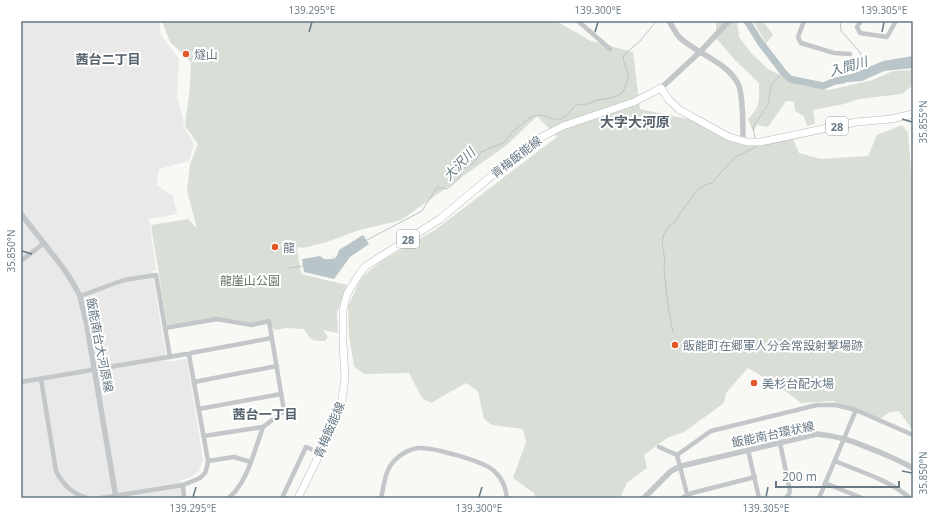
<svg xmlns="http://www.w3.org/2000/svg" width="934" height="519" font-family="'Open Sans','Noto Sans JP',sans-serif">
<rect width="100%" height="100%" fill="#f8f8f5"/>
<!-- built -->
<polygon fill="#e8e9e8" points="21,21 160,21 160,34 179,59 177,95 185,129 194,144 189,161 159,169 156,185 173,196 177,214 149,219 156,270 152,271 167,362 187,359 203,460 199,471 191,477 180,481 182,498 21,498"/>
<!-- green -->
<g fill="#d9dfd6">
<path d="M162 21H556L591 41 633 52 640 109 697 121 729 141 752 146 793 139 799 153 821 159 868 156 877 135 902 125 908 133 913 193V431L899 411 890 412 880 419 833 401 801 403 776 384 748 368 726 393 724 403 684 432 667 438 644 455 647 468 627 483 620 498H535L534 493 513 478 526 442 523 429 492 425 484 419 478 391 466 383 431 403 422 398 409 373 364 374 354 366 349 336 348 306 362 277 383 260 435 230 557 137 537 116 507 145 401 220 356 231 330 241 303 248 297 247 301 274 347 285 337 313 338 333 323 330 328 337 325 341C312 341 311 341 304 329L287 328 275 330 271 326 270 320 251 323 235 320 182 324 169 326 167 325 151 225 188 219 197 228 187 191 190 164 198 144 185 126 190 86 191 62 170 42Z"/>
<path d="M716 21H737L739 37 752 54 768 69 800 85 829 90 873 80 893 71 913 70V85L902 94 859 99 844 104 813 110 815 124 807 126 804 116 795 111 794 102 786 101 768 127 757 125 753 131 748 119C761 107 759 100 759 83L735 60 716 38Z"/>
<polygon points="753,21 763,21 773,35 766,43"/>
</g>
<!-- water -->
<g fill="#b9c5c9">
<polygon points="913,56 913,68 884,71 862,81 836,83 834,78 855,73 883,61"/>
<polygon points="363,235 369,244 350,257 334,279 304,272 302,259 320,256 324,259 334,259 337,256 339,250"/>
</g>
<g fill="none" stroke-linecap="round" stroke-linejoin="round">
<!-- stream -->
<g stroke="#b9c5c9" stroke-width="1">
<polyline points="840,21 841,31 859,51 864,61 868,67"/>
<polyline points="755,138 753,127 768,105 771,85 783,72"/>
<polyline points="367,240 422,211 437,187 447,189 459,179 463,169 474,163 481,152 505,142 512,132 531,117 542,115 553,119 561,119 566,116 573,108 576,105 587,104 597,100 611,98 619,95 623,92 629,77 623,59 624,55 640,41 654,24 655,21"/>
<polyline points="333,257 334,259"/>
<polyline points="289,268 303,266"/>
<polyline points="673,332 669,312 664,271 665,262 662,241 664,234 669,226 671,226 676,220 696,191 705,185 712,183 735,157 756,147 756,145"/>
</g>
<!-- river -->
<polyline stroke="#b9c5c9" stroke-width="7" points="747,21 760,42 783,72 790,79 823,86 835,81 843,80"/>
<defs>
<polyline id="primary" points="298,498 335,423 342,400 345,377 343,344 343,310 347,294 360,273 366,266 440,219 532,142 563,126 634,102 661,88 669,100 680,110 729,137 747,142 761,142 856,122 891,119 913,114"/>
</defs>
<!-- primary casing -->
<use href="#primary" stroke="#b6bbbe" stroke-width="8"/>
<!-- minor -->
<g stroke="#c3c7ca" stroke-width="4.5">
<polyline points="578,21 610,49"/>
<polyline points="804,21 798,37 801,43 834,53 850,54"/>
<polyline points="861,21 857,27 860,33 887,37 896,21"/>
<polyline points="21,261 44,243"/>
<polyline points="80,296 124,280 156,275 170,357"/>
<polyline points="165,328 217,319 252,325 269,321 284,411 263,427"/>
<path d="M41 379 56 471C63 485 72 494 87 498"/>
<polyline points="21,382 186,354 189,355 191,353 272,338"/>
<polyline points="194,382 277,366"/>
<polyline points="199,409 281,394"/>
<polyline points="204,436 263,427 251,462"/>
<polyline points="780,443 790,491 789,494 786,498"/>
<polyline points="659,447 677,455 687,494"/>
<polyline points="748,450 759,498"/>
<polyline points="677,455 711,431 817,405 836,405 856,410 913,435"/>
<path d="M208 461 234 457 251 462C246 476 240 488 229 498"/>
<path d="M835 461C861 472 889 480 910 498"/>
<polyline points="825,483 862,498"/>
<polyline points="183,485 184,498"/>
<polyline points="101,498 183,485 200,478 205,473 207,467 208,461 189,355"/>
<polyline points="282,498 306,447 320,453"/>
<path d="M381 498C384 486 385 470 394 461 400 454 410 449 418 448 432 447 484 461 494 471 502 478 506 488 507 498"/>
<polyline points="682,498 692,493 755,477"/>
<polyline points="819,498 856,410"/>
</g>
<!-- tertiary -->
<g stroke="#c3c7ca" stroke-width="5.5">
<path d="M669 21C672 26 675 32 679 37 695 53 729 62 739 86 743 97 743 128 743 141"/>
<polyline points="661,88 701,51 729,21"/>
<polyline points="21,214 64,269 73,283 80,296 87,326 116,498"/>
<path d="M644 498 671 471 681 466 817 434C841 436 857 443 879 452 891 457 902 462 913 468"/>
</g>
<!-- primary -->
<use href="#primary" stroke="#fff" stroke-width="7"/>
</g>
<!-- ticks -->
<path fill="none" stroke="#677885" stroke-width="1.5" d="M309 32 312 22M595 32 598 22M882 32 884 22M902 119 912 122M22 251 32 254M902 471 912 473M193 497 196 487M479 497 482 487M766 497 768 487"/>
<!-- markers -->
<g fill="#e2562a" stroke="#fff" stroke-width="1.5">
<circle cx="186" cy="54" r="4"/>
<circle cx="275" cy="247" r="4"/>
<circle cx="675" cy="345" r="4"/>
<circle cx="754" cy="383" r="4"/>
</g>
<g text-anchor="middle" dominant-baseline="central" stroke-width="4" stroke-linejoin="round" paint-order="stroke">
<!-- shield labels -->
<g fill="#fff" stroke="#95a0aa" stroke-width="1">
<rect x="826" y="117" width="22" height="18" rx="3"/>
<rect x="397" y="230" width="22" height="18" rx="3"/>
</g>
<g font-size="11" font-weight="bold" fill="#677885">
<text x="837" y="126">28</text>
<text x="408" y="239">28</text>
</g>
<!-- poi labels -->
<g font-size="12" fill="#677885" stroke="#fff" text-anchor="start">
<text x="194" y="54">燧山</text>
<text x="283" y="247">龍</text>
<text x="683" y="345">飯能町在郷軍人分会常設射撃場跡</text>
<text x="762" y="383">美杉台配水場</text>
</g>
<!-- street labels -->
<g font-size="12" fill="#677885" stroke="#fff">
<text transform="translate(516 157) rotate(-38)">青梅飯能線</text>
<text transform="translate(100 345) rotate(79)">飯能南台大河原線</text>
<text transform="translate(329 430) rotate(-67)">青梅飯能線</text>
<text transform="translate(773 434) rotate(-12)">飯能南台環状線</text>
</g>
<!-- park labels -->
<g font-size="12" fill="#667862" stroke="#fff">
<text x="250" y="280">龍崖山公園</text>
</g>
<!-- neighbourhood labels -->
<g font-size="13" font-weight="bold" fill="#55616b" stroke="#fff">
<text x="108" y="59">茜台二丁目</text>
<text x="265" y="414">茜台一丁目</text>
</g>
<!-- water labels -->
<g font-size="13" font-style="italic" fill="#637981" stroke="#fff">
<text transform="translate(848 66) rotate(-16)">入間川</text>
<text transform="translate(459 164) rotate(-46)">大沢川</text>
</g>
<!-- quarter labels -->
<g font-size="14" font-weight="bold" fill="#55616b" stroke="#fff">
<text x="635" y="121">大字大河原</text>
</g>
</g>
<!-- border -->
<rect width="934" height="519" fill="none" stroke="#ffffff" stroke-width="44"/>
<!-- scale -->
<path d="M776 481v6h123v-6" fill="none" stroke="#677885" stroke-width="2"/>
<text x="782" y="481" font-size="12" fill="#677885" stroke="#ffffff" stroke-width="3" paint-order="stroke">200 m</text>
<rect x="22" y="22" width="890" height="475" fill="none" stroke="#677885" stroke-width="1.5"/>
<g font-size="10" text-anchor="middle" fill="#677885">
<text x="312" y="14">139.295°E</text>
<text x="598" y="14">139.300°E</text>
<text x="884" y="14">139.305°E</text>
<text transform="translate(923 122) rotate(-90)" y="4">35.855°N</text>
<text transform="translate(11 251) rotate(-90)" y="4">35.850°N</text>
<text transform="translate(923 473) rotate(-90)" y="4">35.850°N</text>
<text x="193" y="512">139.295°E</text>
<text x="479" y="512">139.300°E</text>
<text x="766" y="512">139.305°E</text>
</g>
</svg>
